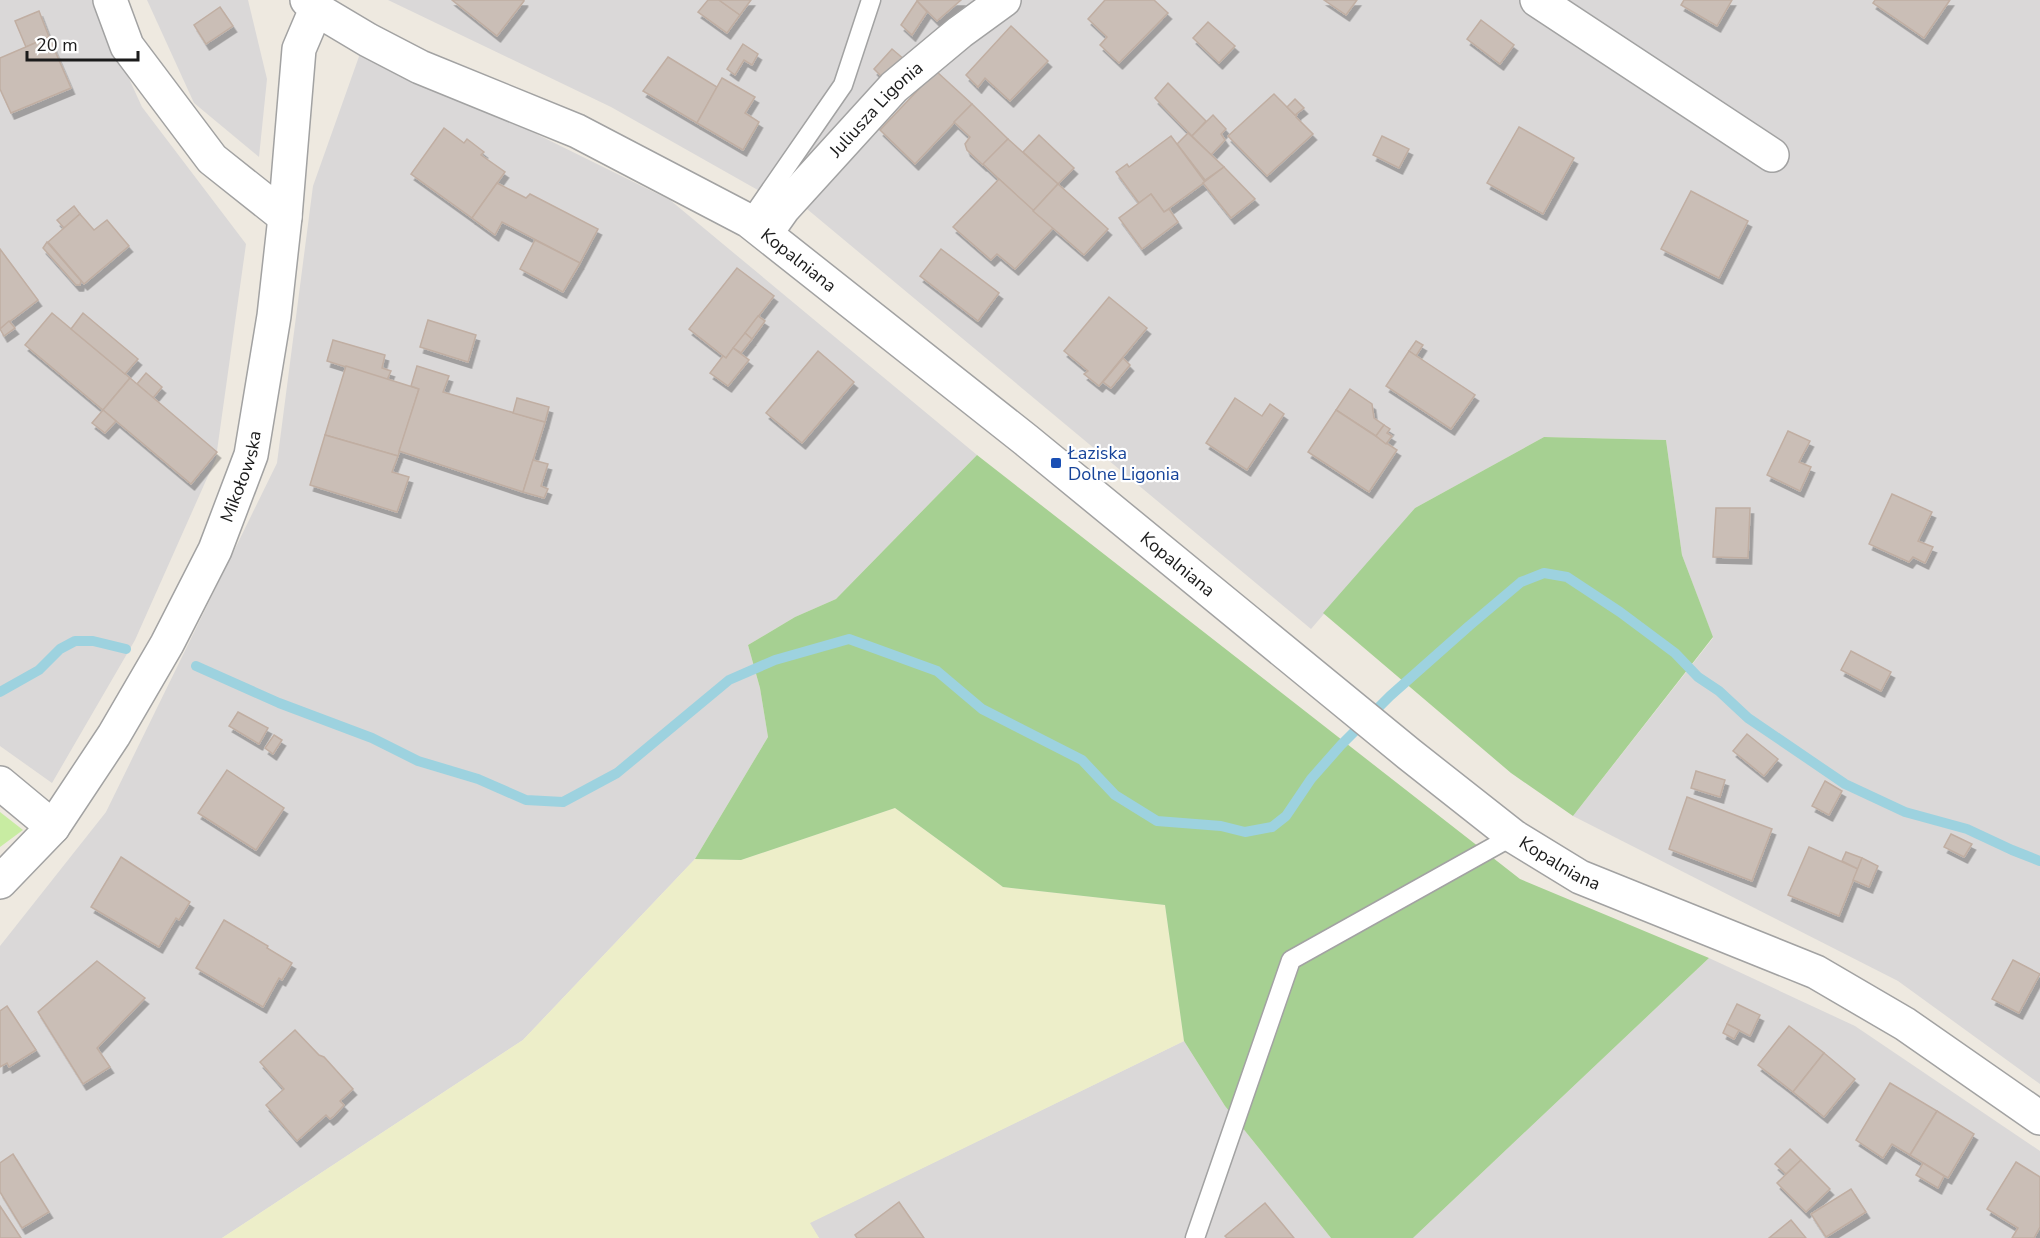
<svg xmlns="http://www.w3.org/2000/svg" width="2040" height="1238" font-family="'Nunito Sans',sans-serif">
<defs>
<filter id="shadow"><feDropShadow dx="3.5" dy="6" stdDeviation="0" flood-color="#0004"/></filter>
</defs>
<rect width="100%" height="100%" fill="#eee9e0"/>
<!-- residential -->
<g fill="#dad8d8">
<polygon points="0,0 93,0 142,107 246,244 216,458 135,640 52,783 0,746"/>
<polygon points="147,0 248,0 267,79 259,157 194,103"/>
<polygon points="388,0 2040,0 2040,1084 1898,981 1573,816 1713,638 1682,555 1666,440 1544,437 1415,508 1311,629 795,199 779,202 611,107"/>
<polygon points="362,48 670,200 977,455 836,599 795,617 748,645 760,688 768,737 695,859 523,1040 222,1238 0,1238 0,946 106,812 277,463 313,186"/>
<polygon points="1709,958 1855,1026 2040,1151 2040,1238 1413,1238"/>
<polygon points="1184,1041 1225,1106 1331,1238 819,1238 809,1223"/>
</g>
<!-- farmland -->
<polygon fill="#edeec9" points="895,808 1003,887 1165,905 1184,1041 810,1223 819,1238 222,1238 523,1040 695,859 741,860"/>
<!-- grass -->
<polygon fill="#c8eca2" points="0,812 23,830 0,847"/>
<!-- forest -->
<g fill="#a6d092">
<polygon points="1544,437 1666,440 1682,555 1713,637 1573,816 1511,773 1323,613 1415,508"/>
<polygon points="977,455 1520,879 1709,958 1413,1238 1331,1238 1225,1106 1184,1041 1165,905 1003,887 895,808 741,860 695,859 768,737 760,688 748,645 795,617 836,599"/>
</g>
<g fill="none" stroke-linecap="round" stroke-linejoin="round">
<!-- stream -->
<g stroke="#9dd2df" stroke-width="10">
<polyline points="196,666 279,703 372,738 418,761 478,779 526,800 563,802 617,773 729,680 775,660 849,639 937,671 982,709 1082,760 1115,795 1157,821 1221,826 1245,832 1272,827 1286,816 1311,779 1341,745 1390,696 1469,626 1521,582 1544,573 1567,577 1620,612 1675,653 1698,677 1719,691 1748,718 1845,784 1905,812 1967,829 2012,850 2040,861"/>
<polyline points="0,692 39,670 60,649 75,641 93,641 126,649"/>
</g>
</g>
<!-- building -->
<g fill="#cabeb6" stroke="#c0aea2" stroke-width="1.5" filter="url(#shadow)">
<polygon points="452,0 524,0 524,1 497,36"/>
<polygon points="708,0 719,0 740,15 727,33 698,12"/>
<polygon points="719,0 751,0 740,15"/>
<polygon points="918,0 961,0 937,21 917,1"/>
<polygon points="1105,0 1154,0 1168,13 1119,63 1100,45 1107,37 1088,19"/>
<polygon points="1324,0 1357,0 1346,15"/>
<polygon points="1684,0 1732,0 1717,26 1681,5"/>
<polygon points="1875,0 1950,0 1924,38 1873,3"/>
<polygon points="917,1 927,12 912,35 901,25"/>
<polygon points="220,7 233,26 206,44 194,25"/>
<polygon points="39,11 49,37 26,47 15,21"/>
<polygon points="1481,20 1514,45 1500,64 1467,39"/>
<polygon points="1208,22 1235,46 1219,63 1193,38"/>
<polygon points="1011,26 1048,61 1010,101 985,78 978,87 966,75"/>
<polygon points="49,37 71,88 11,113 0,89 0,58"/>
<polygon points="743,44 758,54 752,65 744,60 735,75 727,69"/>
<polygon points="892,49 905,60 886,81 874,69"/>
<polygon points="668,57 717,87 697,123 643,91"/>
<polygon points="936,71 972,104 915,164 880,130"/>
<polygon points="722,78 755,97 745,113 759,122 743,150 697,123"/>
<polygon points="1168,83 1206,121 1192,136 1155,98"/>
<polygon points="1274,94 1295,115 1297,114 1296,117 1313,134 1267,176 1228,136"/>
<polygon points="1295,99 1304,108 1295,115 1287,107"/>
<polygon points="972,104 1008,139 983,165 967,150 965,144 970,137 954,122"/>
<polygon points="1213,115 1226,129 1221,134 1225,140 1211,155 1192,136"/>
<polygon points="1519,127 1574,158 1543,214 1487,183"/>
<polygon points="444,128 464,143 467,139 484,152 481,155 505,172 472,218 411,174"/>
<polygon points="1188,133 1224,167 1205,180 1177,144"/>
<polygon points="1039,135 1074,168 1058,184 1023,152"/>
<polygon points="1171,136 1205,182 1164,212 1151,194 1139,203 1116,172 1127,164 1129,167"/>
<polygon points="1382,136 1409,149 1399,168 1373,155"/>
<polygon points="1008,139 1058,184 1033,211 983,164"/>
<polygon points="1224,167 1255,199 1231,218 1203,183"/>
<polygon points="999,179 1053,228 1015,269 997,254 991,260 953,227"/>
<polygon points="497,183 526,198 530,194 598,229 580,263 502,222 495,235 472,218"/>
<polygon points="1058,184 1108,229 1084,255 1033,211"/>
<polygon points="1691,191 1748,221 1719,278 1661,249"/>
<polygon points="1151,194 1164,212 1169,209 1178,222 1142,249 1119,218"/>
<polygon points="74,206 80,214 64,228 57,220"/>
<polygon points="80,214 94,230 107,220 129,246 84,284 48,242"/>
<polygon points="535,240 580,263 563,292 520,269"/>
<polygon points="47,242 81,281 80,285 76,285 43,248"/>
<polygon points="0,249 38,300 0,329"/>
<polygon points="941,249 999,293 978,321 920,276"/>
<polygon points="737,268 774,296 726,358 689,329"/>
<polygon points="1109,297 1147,328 1099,386 1084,374 1088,371 1064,351"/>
<polygon points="52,313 130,378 103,410 25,345"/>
<polygon points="83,313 138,359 125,374 71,329"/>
<polygon points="758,316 765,321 752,339 745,333"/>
<polygon points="428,320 476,335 468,362 420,347"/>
<polygon points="9,321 15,328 4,336 0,329"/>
<polygon points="745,333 752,339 741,353 733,348"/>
<polygon points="333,340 385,355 382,368 391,371 387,380 327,361"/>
<polygon points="1416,341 1423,345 1416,356 1409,351"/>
<polygon points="733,348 749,360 728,386 710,373 723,356 726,358"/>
<polygon points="818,351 854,382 802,443 766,413"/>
<polygon points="1409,351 1475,395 1451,429 1386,386"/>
<polygon points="1123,358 1130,365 1111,388 1103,382"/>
<polygon points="346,366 419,389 398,456 325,435"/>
<polygon points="417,366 449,376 443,392 545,422 523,492 399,451 419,389 411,386"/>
<polygon points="146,373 162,387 153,398 137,384"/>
<polygon points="130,378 217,452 191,484 103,410"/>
<polygon points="1350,389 1372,404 1374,418 1384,425 1376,436 1336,410"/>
<polygon points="517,398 549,407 545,422 513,413"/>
<polygon points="1235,398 1262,416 1270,404 1284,414 1247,470 1206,443"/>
<polygon points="103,410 116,421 105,433 92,423"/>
<polygon points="1336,410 1397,450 1369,492 1308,452"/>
<polygon points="1384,425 1390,429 1387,433 1392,436 1386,444 1376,436"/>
<polygon points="1788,431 1810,441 1799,462 1811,467 1800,491 1767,475"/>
<polygon points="325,435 398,456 392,472 409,477 397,512 310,485"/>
<polygon points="533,460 548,464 541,486 548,489 544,498 523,492"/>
<polygon points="1892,494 1932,512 1918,541 1933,547 1925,563 1913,557 1909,562 1869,544"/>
<polygon points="1716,508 1750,508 1748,558 1713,557"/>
<polygon points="1851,651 1891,672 1881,691 1841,670"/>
<polygon points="238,712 268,728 259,744 229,726"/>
<polygon points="1747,734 1778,759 1764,776 1733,751"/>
<polygon points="274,735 282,740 273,754 265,748"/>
<polygon points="227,770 284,808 256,850 198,813"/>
<polygon points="1696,771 1725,780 1720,797 1691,788"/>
<polygon points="1825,781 1842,791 1829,815 1812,806"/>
<polygon points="1687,797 1772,829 1752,881 1669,849"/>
<polygon points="1951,834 1972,844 1964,857 1944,847"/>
<polygon points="1809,847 1858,869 1839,916 1788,895"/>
<polygon points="1846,852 1862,858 1858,869 1842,861"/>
<polygon points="121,857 190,902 179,920 176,918 159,947 91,907"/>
<polygon points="1862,858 1878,866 1869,887 1853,880"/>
<polygon points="224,920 268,946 267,948 292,963 282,980 279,978 263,1007 196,968"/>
<polygon points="2013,960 2040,974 2019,1013 1992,999"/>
<polygon points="97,961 145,998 97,1048 110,1067 83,1084 38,1012"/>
<polygon points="1737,1004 1760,1015 1750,1036 1727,1024"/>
<polygon points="7,1006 36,1050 9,1067 7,1063 0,1067 0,1011"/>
<polygon points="1727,1024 1739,1030 1734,1039 1723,1033"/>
<polygon points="1789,1026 1824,1053 1793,1092 1758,1065"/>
<polygon points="295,1030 319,1055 324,1057 353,1089 340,1101 344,1105 334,1116 330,1119 326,1115 297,1141 266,1105 284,1089 260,1062"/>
<polygon points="1824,1053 1855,1079 1824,1117 1793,1092"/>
<polygon points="1890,1083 1937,1111 1910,1155 1892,1144 1883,1158 1856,1140"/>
<polygon points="1937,1111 1974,1134 1948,1178 1910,1155"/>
<polygon points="1790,1149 1801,1160 1786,1174 1775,1164"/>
<polygon points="13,1154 49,1212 22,1228 0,1192 0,1163"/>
<polygon points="1801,1160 1830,1189 1806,1212 1777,1183"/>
<polygon points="2016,1162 2040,1177 2040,1227 2034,1238 2012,1238 2018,1228 1987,1209"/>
<polygon points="1923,1163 1944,1176 1938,1188 1916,1175"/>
<polygon points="1851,1189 1866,1212 1826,1237 1811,1214"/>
<polygon points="899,1202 924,1238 857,1238 855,1235"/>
<polygon points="1265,1203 1294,1238 1227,1238 1225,1236"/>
<polygon points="0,1206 21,1238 0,1238"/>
<polygon points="1791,1220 1806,1238 1769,1238"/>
</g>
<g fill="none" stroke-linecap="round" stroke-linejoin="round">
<defs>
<g id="service">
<polyline points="749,221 843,85 871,0"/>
<polyline points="1195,1238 1291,960 1513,836"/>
</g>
<g id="minor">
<polyline points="110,0 127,46 212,159 285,217"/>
<polyline points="1537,0 1772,155"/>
<path id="s1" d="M316 9 368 40 420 67 577 131 749 221 1026 440 1409 754 1513 836 1580 877 1816 972 1905 1024 2040 1118"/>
<path id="s2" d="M766 233 783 209 894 87 960 32 1004 0"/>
<polyline points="0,783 53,827"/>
</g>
<g id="tertiary">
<path id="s3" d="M0 882 53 827 114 735 167 644 215 550 251 455 274 316 285 217 299 49 316 9 307 0"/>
</g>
</defs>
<!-- service casing -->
<use href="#service" stroke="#a2a2a2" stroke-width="21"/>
<!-- minor casing -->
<use href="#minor" stroke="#a2a2a2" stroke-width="36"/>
<!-- tertiary casing -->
<use href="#tertiary" stroke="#a2a2a2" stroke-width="36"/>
<!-- service -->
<use href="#service" stroke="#fff" stroke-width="18"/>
<!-- minor -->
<use href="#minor" stroke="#fff" stroke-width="33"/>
<!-- tertiary -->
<use href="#tertiary" stroke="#fff" stroke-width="33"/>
</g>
<!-- markers -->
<rect fill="#1a4fb4" stroke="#fff" stroke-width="2" x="1050" y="457" width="12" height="12" rx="3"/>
<g text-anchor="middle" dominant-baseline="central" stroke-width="4.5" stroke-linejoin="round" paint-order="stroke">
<!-- street labels -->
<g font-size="18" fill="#1b1b1b" stroke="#fff">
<text stroke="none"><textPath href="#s2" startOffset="166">Juliusza Ligonia</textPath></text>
<text stroke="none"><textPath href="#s1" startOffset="546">Kopalniana</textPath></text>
<text stroke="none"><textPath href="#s3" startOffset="476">Mikołowska</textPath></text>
<text stroke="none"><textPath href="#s1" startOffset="1032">Kopalniana</textPath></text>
<text stroke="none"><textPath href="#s1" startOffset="1518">Kopalniana</textPath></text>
</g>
<!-- transit labels -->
<g font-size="18" fill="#164399" stroke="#fff" text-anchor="start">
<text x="1068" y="453">Łaziska<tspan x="1068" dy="21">Dolne Ligonia</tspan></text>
</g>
</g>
<!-- scale -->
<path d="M27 51v9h111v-9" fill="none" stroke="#1b1b1b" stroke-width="3"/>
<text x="36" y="51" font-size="18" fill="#1b1b1b" stroke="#ffffff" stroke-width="4.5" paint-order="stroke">20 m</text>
</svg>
